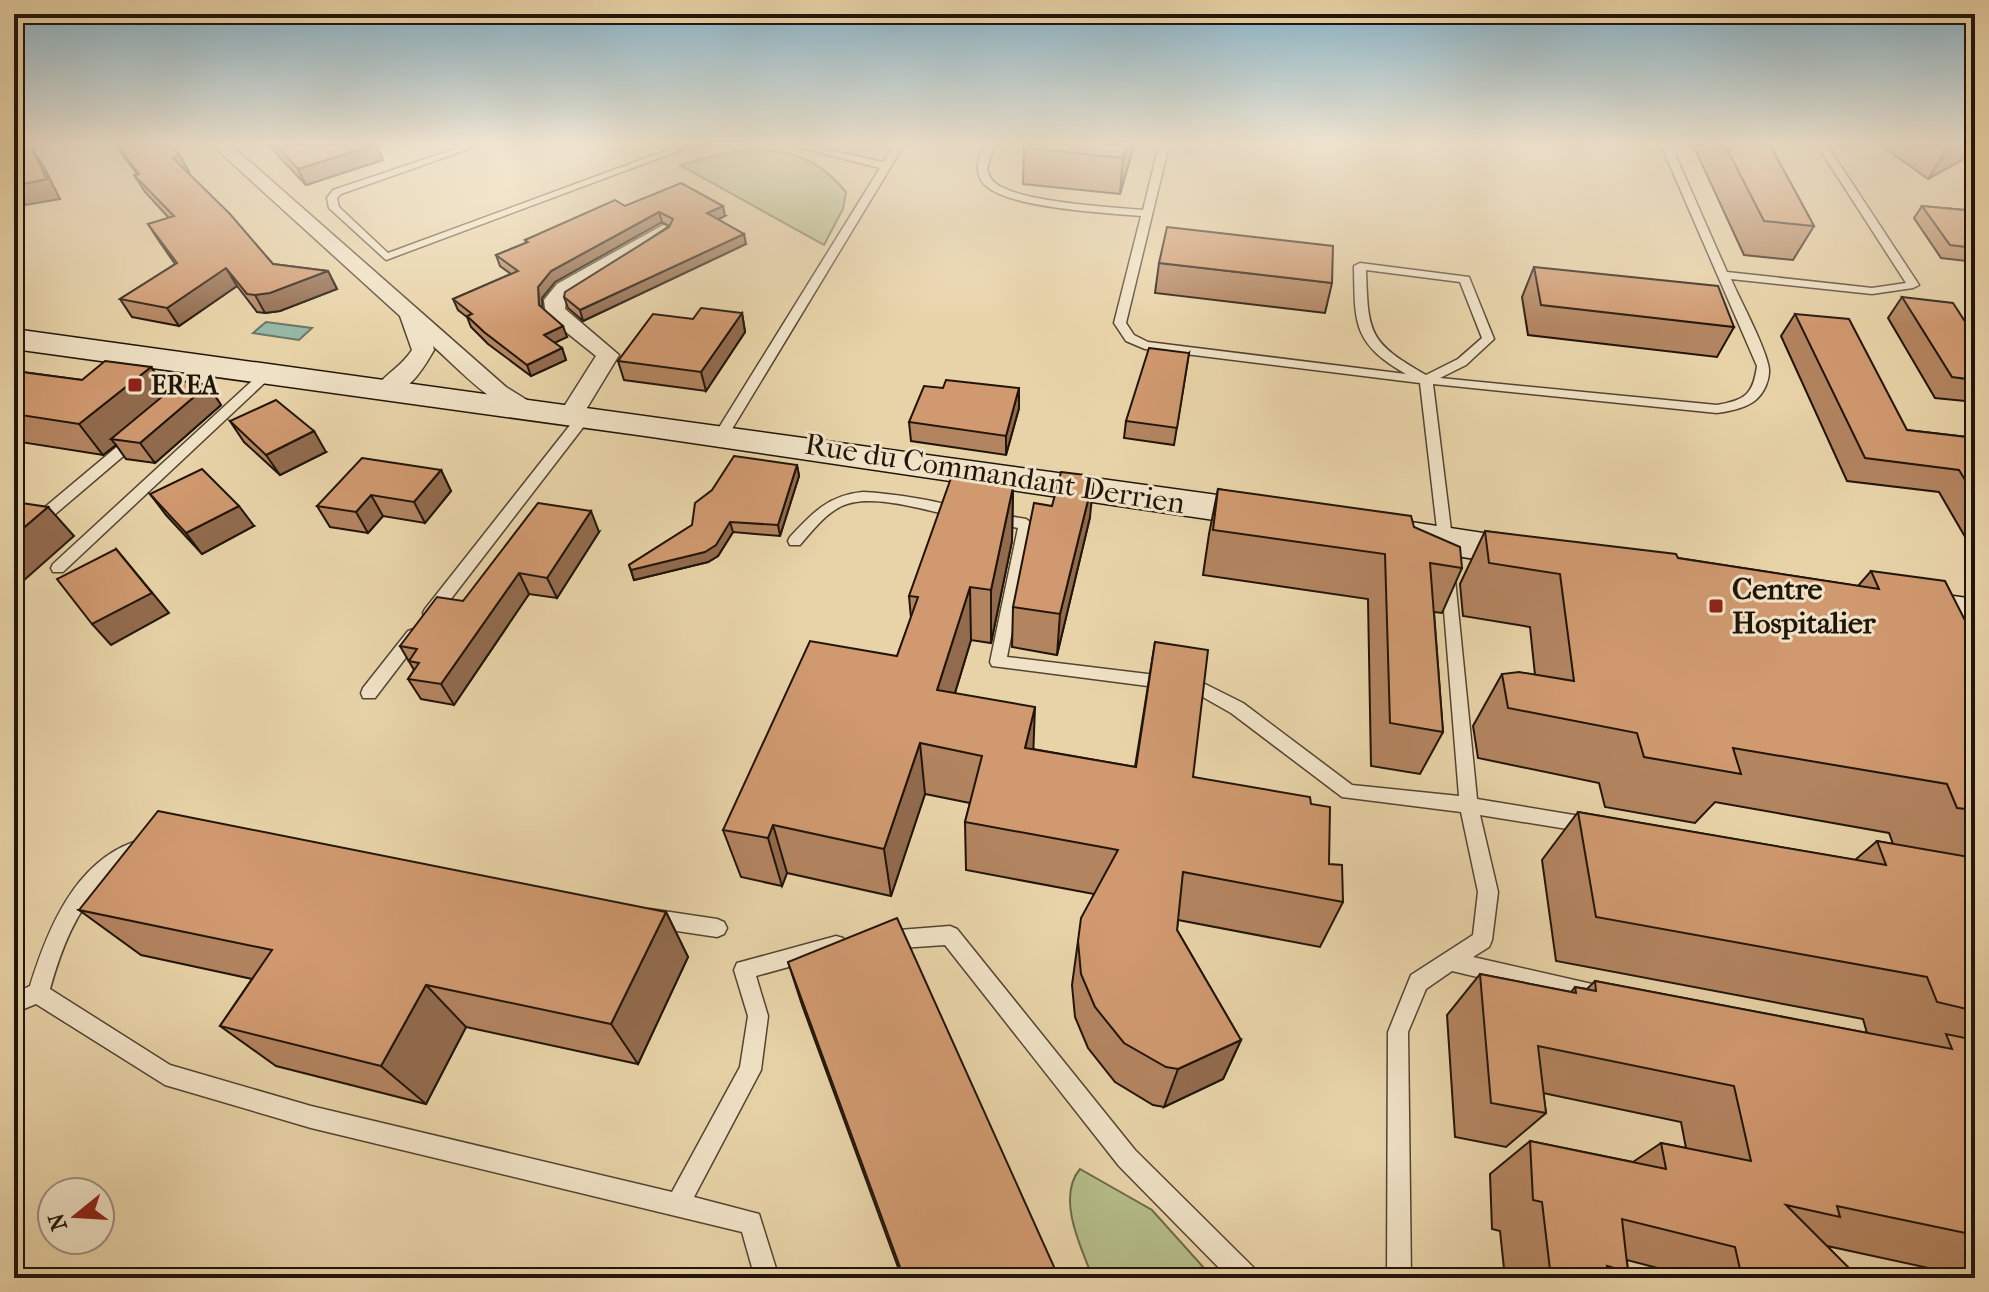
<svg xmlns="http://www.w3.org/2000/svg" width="1989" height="1292" font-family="'IM FELL French Canon',serif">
<rect width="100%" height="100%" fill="#e8d3a8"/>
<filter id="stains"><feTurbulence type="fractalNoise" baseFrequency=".0025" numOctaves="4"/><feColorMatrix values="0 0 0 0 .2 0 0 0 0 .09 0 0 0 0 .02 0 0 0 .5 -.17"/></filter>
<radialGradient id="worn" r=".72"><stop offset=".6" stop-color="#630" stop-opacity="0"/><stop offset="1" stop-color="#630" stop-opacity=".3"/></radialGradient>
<!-- green -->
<g fill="#b4bd89" stroke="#6a694a" stroke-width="2">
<path d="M766 150C800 153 824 165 846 192L843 209 824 245 680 165 734 151Z"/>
<path d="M1080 1169 1152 1210 1213 1278H1093C1081 1248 1056 1197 1080 1169Z"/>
</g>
<!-- water -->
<polygon fill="#97b8a6" stroke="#687768" stroke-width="2" points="266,322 312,328 299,340 253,333"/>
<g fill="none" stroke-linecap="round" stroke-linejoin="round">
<defs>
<g id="service">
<polygon points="467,145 480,145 341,194 337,198 339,207 388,253 681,145 694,145 386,260 329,208 327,198 333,190"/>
<polygon points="790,145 806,145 883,162 894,145 904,145 729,434 722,438 715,434 880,168"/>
<path d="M984 145H994L987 169C989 174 989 177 993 181 1013 202 1111 207 1143 210L1159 145H1169L1126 323 1134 335 1148 342 1406 374C1352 343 1355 323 1354 266L1360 263 1469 277 1494 339 1466 365 1440 378 1717 405C1745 400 1753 395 1757 366L1661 145H1671L1727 272 1872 288 1906 283 1817 145H1827L1919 285 1913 288 1872 294 1731 279C1741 302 1763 342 1768 364 1772 377 1764 395 1753 402 1742 409 1729 411 1717 413L1433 384 1453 546 1446 551 1439 546 1420 383 1145 349 1126 341 1114 323 1141 216C1106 213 1011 208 986 186 973 174 978 158 984 145ZM1366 270 1460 282 1482 338 1458 359 1426 375C1369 342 1368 335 1366 270Z"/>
<polygon points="218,361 222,362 222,368 190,401 180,401 180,395 214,362"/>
<polygon points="269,368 275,372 273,375 63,572 53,572 51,568 53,564 265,369"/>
<polygon points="583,414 590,418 588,421 437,617 425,617 423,613 425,609 578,415"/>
<polygon points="136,434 141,435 141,441 19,545 14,546 14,533 131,435"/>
<path d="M863 492C884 493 953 501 967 513L960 518C929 511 871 492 842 506 825 514 812 531 800 545H790L788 541 790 537C812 513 829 495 863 492Z"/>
<polygon points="991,513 1026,519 1033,524 1007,657 1197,680 1243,703 1352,785 1459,796 1441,573 1449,568 1454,569 1477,799 1598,819 1601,825 1598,831 1592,833 1480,815 1498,892 1492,940 1489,947 1473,957 1592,984 1599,987 1602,994 1599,1001 1592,1004 1452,971 1426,989 1408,1032 1411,1278 1387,1278 1388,1032 1411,975 1473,935 1478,892 1461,812 1342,797 1231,713 1194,692 992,666 990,662 1018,528 986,521 984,518"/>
<polygon points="414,629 420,631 422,635 420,639 375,698 363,698 361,693 363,688 408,631"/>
<path d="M134 842 141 844 143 850C137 863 116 872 105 882 75 911 61 950 50 989L170 1065 311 1106 672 1192 740 1067 748 1016 734 970 737 963 836 936 843 938 846 945 843 952 756 976 768 1016 761 1070 694 1197 759 1214 779 1278H755L742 1232 311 1128 165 1085 36 1004 14 1013V993L30 986C47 931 74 863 134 842Z"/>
<polygon points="650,909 717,919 724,922 727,928 724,934 717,937 650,927 643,924 640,918 643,912"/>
<polygon points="950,926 957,929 1135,1150 1255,1269 1258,1278 1229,1278 1119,1166 945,945 886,949 879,947 876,940 879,933 886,931"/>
</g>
<g id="minor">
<path d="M212 145H231L506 387 543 410 540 415C507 423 456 366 433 346L434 350C423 369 406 399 380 392L376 387C387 373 402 366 412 350L400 316Z"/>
<polygon points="663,225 670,227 673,231 670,235 566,301 565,309 619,355 579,421 561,421 558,416 596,356 546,316 544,300 557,284"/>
</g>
<g id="secondary">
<polygon points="14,329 1275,503 1289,507 1295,516 1289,525 1275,529 645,436 14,349"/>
<polygon points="1391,519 1536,541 1550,545 1556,555 1550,565 1536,569 1377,543 1371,533 1377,523"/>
<polygon points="1902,589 1975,599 1975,631 1887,616 1881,605 1887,594"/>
</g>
</defs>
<!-- service casing -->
<use href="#service" stroke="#534432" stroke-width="3"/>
<!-- minor casing -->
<use href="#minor" stroke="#534432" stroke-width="3"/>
<!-- secondary casing -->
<use href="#secondary" stroke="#21150a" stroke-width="3"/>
<!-- service -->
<use href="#service" fill="#f0e2c6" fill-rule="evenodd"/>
<!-- minor -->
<use href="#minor" fill="#f0e2c6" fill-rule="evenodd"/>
<!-- secondary -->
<use href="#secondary" fill="#f0e2c6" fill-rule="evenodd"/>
</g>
<!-- wall -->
<g fill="#b38460" stroke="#21150a" stroke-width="2">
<polygon points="115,145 169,145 189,172 188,173 273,264 328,271 337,289 280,311 265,313 257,312 237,286 179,326 132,317 120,299 175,264 159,241 148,224 169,218 145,192 134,175 137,174"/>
<polygon points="268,145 376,145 383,160 306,185"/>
<polygon points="1025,145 1134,145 1120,194 1023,184 1024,148"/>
<polygon points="1693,145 1770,145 1814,226 1793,260 1744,255"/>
<polygon points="1881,145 1975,145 1928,179"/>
<polygon points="625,206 725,216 719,219 746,244 583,321 568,308 564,297 669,226 662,222 555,282 542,298 542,308 567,337 554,343 562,348 566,360 531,376 488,344 471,327 467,317 458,310 453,299 511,274 500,266 496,255 526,243 525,240"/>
<polygon points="1922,206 1975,211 1975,262 1941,258 1914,218"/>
<polygon points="1159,263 1332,283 1325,313 1155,293"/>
<polygon points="1534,267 1734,327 1717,357 1528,335 1522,297"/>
<polygon points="1902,297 1975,337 1975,402 1935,398 1888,318"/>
<polygon points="742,313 745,332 706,391 624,380 618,361 693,319"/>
<polygon points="1795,314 1907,430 1975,438 1975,554 1939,492 1847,481 1781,336"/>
<polygon points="1189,353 1174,445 1124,438 1126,421"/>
<polygon points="151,367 168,391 208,385 221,405 155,463 126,459 116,445 103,455 14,441 14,371 82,380"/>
<polygon points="943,388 1019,388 1019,408 1006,455 911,441 909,422"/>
<polygon points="230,421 326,452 280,475 244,442"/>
<polygon points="797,465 799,476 780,536 733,532 718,556 708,562 634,580 629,565 692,525"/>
<polygon points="441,470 451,491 425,523 383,516 368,533 330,527 317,506"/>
<polygon points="1013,487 1012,541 991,643 971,640 955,693 1033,749 1135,767 1155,642 1193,777 1311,804 1329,864 1343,902 1320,947 1178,920 1177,930 1241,1040 1223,1079 1164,1107 1153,1105 1115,1082 1088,1048 1075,1017 1072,985 1078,941 1094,894 966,870 965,822 970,803 925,794 891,896 787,873 782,886 741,877 723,830 897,656 911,618 909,596"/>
<polygon points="1218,489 1414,527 1462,568 1442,613 1434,612 1443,732 1420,774 1371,766 1368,599 1203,575 1209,534"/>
<polygon points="150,494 254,526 202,554 166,515"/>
<polygon points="1090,517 1057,655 1012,647 1013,607"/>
<polygon points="1485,531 1678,558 1858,586 1871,571 1975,640 1975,1278 1933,1278 1929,1268 1827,1246 1857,1278 1678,1278 1677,1273 1627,1260 1628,1272 1615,1278 1505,1278 1500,1231 1492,1229 1490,1174 1530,1141 1633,1162 1661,1143 1686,1148 1681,1122 1543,1093 1546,1113 1506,1147 1455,1137 1447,1015 1480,974 1571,992 1575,987 1587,989 1595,981 1867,1033 1863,1019 1556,961 1542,860 1578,812 1855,860 1877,841 1893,844 1889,833 1715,802 1695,823 1605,807 1599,783 1478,758 1473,726 1502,674 1535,675 1530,627 1463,616 1460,584"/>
<polygon points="599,532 557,598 529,594 454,705 421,699 408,679 414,670 400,646 463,601"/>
<polygon points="79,910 666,912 688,957 638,1064 466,1027 426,1104 276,1066 220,1026 252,979 141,955"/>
<polygon points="788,962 1059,1278 902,1278 802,1005"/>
</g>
<!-- shaded-wall -->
<g fill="#926b4e" stroke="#21150a" stroke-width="2">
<polygon points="376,145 383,160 306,185 298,169"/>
<polygon points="1127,145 1134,145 1120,194 1123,158"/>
<polygon points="1958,145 1975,145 1975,153 1928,179 1946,151"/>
<polygon points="31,148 44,167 60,199 26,205 14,187"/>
<polygon points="180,155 189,172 182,174 173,158"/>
<polygon points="723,206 725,216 710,223 707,213"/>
<polygon points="659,212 662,222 555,282 542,298 543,316 539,305 538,287 551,271"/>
<polygon points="744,234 746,244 583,321 580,310"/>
<polygon points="226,268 237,286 179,326 167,308"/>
<polygon points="328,271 337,289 280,311 265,313 255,295"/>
<polygon points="742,313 745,332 706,391 701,372"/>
<polygon points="563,326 567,337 548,346 544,335"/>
<polygon points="562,348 566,360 531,376 527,365"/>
<polygon points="151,367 172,398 111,439 116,445 103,455 79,424"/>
<polygon points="208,385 221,405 155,463 140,443"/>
<polygon points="1019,388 1019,408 1006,455 1006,436"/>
<polygon points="314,431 326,452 280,475 266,455"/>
<polygon points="797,465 799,476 780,536 778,525"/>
<polygon points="441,470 451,491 425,523 414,502"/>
<polygon points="1094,476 1090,517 1057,655 1060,614"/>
<polygon points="1013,487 1012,541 991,643 991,590"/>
<polygon points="371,495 383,516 368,533 356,512"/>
<polygon points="239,506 254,526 202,554 186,533"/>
<polygon points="48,507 74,536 14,589 14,536"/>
<polygon points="591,511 599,532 557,598 547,578"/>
<polygon points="730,522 733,532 718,556 708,562 634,580 631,570"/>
<polygon points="116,549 169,613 111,645 92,624"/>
<polygon points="519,573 529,594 454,705 441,684"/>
<polygon points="970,587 971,640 940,742 937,690"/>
<polygon points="1035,707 1033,759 1025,748"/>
<polygon points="920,743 925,794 891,896 884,849"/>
<polygon points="773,825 787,873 782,886 768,838"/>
<polygon points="666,912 688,957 638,1064 611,1024"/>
<polygon points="426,985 466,1027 426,1104 381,1066"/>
<polygon points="1241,1040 1223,1079 1164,1107 1178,1069"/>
</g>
<!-- building -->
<g fill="#d09970" stroke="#21150a" stroke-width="2">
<polygon points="117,145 169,145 180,155 173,158 230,214 273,264 328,271 270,293 255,295 247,294 226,268 167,308 120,299 177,263 148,224 174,216 134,175 139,174"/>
<polygon points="275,145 374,145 298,169"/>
<polygon points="1025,145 1127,145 1123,158 1024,148"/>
<polygon points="1725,145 1770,145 1814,226 1764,221"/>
<polygon points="1937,145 1958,145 1946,151"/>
<polygon points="31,148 47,179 14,186 14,152"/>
<polygon points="681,183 723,206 707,213 744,234 580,310 564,297 565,292 669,227 673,219 659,212 551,271 538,287 539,305 563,326 544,335 562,348 527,365 484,332 467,316 472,314 453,299 518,271 496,255 528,242 525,240 615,200 625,206"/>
<polygon points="1922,206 1975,211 1975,248 1950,245"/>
<polygon points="1167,227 1333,246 1332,283 1159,263"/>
<polygon points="1534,267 1718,286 1734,327 1541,305"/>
<polygon points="1902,297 1953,303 1975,337 1975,380 1952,377"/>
<polygon points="701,308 742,313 701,372 618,361 653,314 693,319"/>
<polygon points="1795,314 1849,319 1907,430 1975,438 1975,496 1959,470 1865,458"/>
<polygon points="1149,348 1189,353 1177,428 1126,421"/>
<polygon points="105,361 151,367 79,424 14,414 14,371 82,380"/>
<polygon points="946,380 1019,388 1006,436 909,422 924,386 943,388"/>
<polygon points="181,381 208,385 140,443 111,439"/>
<polygon points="276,400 314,431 266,455 230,421"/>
<polygon points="734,456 797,465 778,525 730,522 716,545 705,552 631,570 629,565 692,525 695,503 712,490"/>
<polygon points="362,458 441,470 414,502 371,495 356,512 317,506"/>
<polygon points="202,469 239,506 186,533 150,494"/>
<polygon points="1061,472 1094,476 1060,614 1013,607 1034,503 1052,506"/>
<polygon points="951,478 1013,487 991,590 970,587 937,690 1035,707 1025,748 1136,767 1155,642 1208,650 1193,777 1310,797 1311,804 1330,807 1329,864 1342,865 1343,902 1183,872 1177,930 1241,1040 1178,1069 1166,1067 1124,1043 1095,1007 1081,974 1078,941 1081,918 1118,850 965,822 982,756 920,743 884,849 773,825 768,838 723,830 810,641 897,656 918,597 909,596"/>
<polygon points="1218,489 1411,516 1414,527 1460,547 1462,568 1430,563 1443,732 1390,723 1385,554 1213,530"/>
<polygon points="14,502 15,502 48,507 14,536"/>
<polygon points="538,503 591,511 547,578 519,573 441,684 408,679 419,663 409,661 417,649 400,646 437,597 463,601"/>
<polygon points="1485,531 1676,554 1678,558 1879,589 1871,571 1945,581 1975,640 1975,810 1957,808 1947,784 1733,748 1741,774 1644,757 1637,733 1508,708 1502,674 1519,672 1574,681 1560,574 1489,563"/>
<polygon points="116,549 152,593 92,624 57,579"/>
<polygon points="158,811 666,912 611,1024 426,985 381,1066 220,1026 272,950 79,910"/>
<polygon points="1578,812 1886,865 1877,841 1975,858 1975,1011 1937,1002 1927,977 1596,917"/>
<polygon points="1968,832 1975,832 1975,849"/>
<polygon points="897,918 1059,1278 904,1278 788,962"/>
<polygon points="1480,974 1576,993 1575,987 1596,991 1595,981 1952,1049 1946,1034 1975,1040 1975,1235 1837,1206 1840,1217 1786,1205 1858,1277 1742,1278 1735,1247 1622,1219 1628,1272 1607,1266 1609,1278 1551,1278 1542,1202 1533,1200 1530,1141 1666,1169 1661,1143 1751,1161 1734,1086 1538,1046 1546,1113 1491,1103"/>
</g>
<!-- sky -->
<linearGradient id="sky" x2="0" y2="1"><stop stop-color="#87b6ce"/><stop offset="0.44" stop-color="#f5ebd8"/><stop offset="1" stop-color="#f5ebd8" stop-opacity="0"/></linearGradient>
<rect width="1989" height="326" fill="url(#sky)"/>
<!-- markers -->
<g fill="#8f2418" stroke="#f0e2c6" stroke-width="3">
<rect x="127" y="377" width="16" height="16" rx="4"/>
<rect x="1708" y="598" width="16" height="16" rx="4"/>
</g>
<g text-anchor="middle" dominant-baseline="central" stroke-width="6" stroke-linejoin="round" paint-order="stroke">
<!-- far-poi labels -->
<g font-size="26" font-weight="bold" fill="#21150a" stroke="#f0e2c6" text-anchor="start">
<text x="151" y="385">EREA</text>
</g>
<!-- street labels -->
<g font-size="30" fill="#21150a" stroke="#f0e2c6">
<text transform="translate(995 474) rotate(9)">Rue du Commandant Derrien</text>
</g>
<!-- poi labels -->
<g font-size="30" font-weight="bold" fill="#21150a" stroke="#f0e2c6" text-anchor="start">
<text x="1732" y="589">Centre<tspan x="1732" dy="34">Hospitalier</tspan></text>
</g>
</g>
<!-- margin -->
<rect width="1989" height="1292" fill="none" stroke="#e8d3a8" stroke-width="48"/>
<rect x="16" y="16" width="1957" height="1260" fill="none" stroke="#21150a" stroke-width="4"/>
<rect x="24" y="24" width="1941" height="1244" fill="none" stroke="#21150a" stroke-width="2"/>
<!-- north arrow -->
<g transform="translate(76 1216) rotate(252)"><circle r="38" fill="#f0e2c6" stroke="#9d907b" stroke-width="2"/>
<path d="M0-6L14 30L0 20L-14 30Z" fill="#8f2418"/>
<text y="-12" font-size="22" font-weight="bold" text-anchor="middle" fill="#21150a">N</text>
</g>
<rect width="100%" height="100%" filter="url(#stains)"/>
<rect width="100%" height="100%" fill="url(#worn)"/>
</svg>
